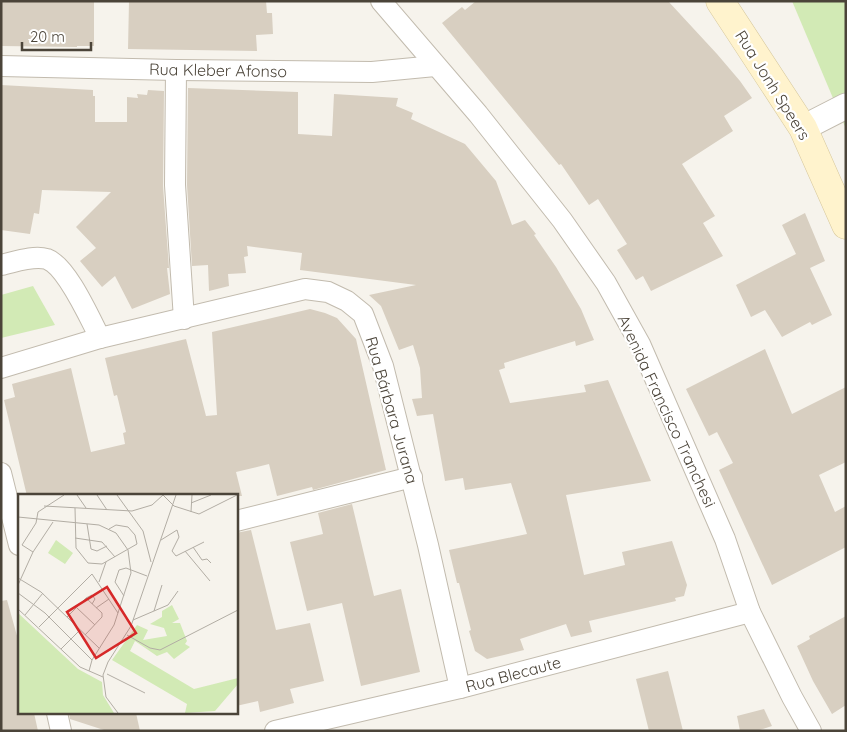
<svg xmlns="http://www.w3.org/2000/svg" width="847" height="732" font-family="Quicksand,sans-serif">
<rect width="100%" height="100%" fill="#f6f3ec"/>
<!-- green -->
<g fill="#d2eab5">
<polygon points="792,1 846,1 846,129"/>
<polygon points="33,286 55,325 1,338 1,295"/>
</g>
<!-- building -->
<g fill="#d8cfc1">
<polygon points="1,1 94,1 94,46 77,46 77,47 1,46"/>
<polygon points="129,1 266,1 267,13 272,13 273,34 256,35 257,51 128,49"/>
<polygon points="476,1 668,1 717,54 740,81 752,98 724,116 733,131 682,164 715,216 703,223 723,256 651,291 643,276 636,280 617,250 627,244 598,199 589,205 561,164 559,165 442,23 462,7 465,10"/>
<polygon points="1,85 93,90 93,96 95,96 95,122 127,122 127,97 138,98 137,94 147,95 148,90 164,91 163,186 169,268 167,268 170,294 132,309 115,276 102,287 80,261 96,248 76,227 111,192 42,190 39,214 34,213 30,234 1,230"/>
<polygon points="188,88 298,92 298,134 332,136 334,94 398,98 396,106 413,113 411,119 465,144 496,181 512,225 525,220 536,234 534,235 556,267 581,309 594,340 576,346 575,341 504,363 505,368 499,370 510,403 586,392 584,385 608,380 651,481 566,495 584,575 625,565 622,552 672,541 687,585 684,596 675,598 676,601 589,621 592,632 571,637 566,624 520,639 524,650 504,655 487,659 475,651 469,631 471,630 459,583 457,583 449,550 527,534 511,483 465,490 463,478 445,481 433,414 417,416 412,399 422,398 420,368 413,345 399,350 381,306 369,295 416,285 300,270 302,253 247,246 248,256 244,257 246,273 228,274 229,286 209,291 208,265 192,266 187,185"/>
<polygon points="805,213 825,261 810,268 832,315 812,325 810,322 782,337 765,310 751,317 736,285 796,254 782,225"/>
<polygon points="310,309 325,313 337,318 356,339 386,470 313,490 312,487 277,496 269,464 236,472 242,496 27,496 4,400 15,397 12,384 71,368 91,452 125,444 123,433 126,432 117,395 114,396 105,358 186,339 206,416 217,415 212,332"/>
<polygon points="765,349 792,414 846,387 846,462 819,475 835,512 846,506 846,547 772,585 719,470 733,463 717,432 709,436 686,389"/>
<polygon points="352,504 374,596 401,589 420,672 361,686 342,603 307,611 290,542 323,534 318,513"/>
<polygon points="251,530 276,630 310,623 324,681 290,689 294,703 260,712 258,701 236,706 236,533"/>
<polygon points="7,600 19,643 19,713 34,713 38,731 1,731 1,601"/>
<polygon points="846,616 846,705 832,714 813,681 797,646 810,639 809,636"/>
<polygon points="668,671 683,731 649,731 636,679"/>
<polygon points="764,709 772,726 756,731 740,731 737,716"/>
<polygon points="69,713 136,713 140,731 107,731 70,719"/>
</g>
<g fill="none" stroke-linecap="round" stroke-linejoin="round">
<defs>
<g id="minor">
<polyline points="381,1 478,114 562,220 606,283 640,344 725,539 750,612 792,697 811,731"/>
<polyline points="1,66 176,70 372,72 435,66"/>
<polyline points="176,70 175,185 184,319"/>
<path d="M1 265C15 262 33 255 47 259 67 266 90 319 100 338"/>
<polyline points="1,368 100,338 305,289 328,292 347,301 363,314 383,366 428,545 460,688"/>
<polyline points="1,473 19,545"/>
<polyline points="236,521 412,477"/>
<polyline points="57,713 61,731"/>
<polyline points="275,731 460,688 750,612"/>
</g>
<polyline id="tertiary" points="803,128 846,106"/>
<polyline id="secondary" points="720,1 803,128 846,225"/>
</defs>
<!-- minor casing -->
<use href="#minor" stroke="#c2bbae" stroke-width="22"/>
<!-- tertiary casing -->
<use href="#tertiary" stroke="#c2bbae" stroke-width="27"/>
<!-- secondary casing -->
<use href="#secondary" stroke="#d6c79b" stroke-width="29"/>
<!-- minor -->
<use href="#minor" stroke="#fff" stroke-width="20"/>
<!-- tertiary -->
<use href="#tertiary" stroke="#fff" stroke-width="25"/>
<!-- secondary -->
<use href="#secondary" stroke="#fff3cd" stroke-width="28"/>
</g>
<g text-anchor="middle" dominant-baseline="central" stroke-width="4.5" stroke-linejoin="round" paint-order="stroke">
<!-- street labels -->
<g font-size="16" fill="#4b4439" stroke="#fff">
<text transform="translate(218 70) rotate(1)">Rua Kleber Afonso</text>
<text transform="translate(773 85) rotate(58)">Rua Jonh Speers</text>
<text transform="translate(392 410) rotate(74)">Rua Bárbara Jurana</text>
<text transform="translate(667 411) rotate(65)">Avenida Francisco Tranchesi</text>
<text transform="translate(513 674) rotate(-15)">Rua Blecaute</text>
</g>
</g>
<!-- overview -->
<g transform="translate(18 494)">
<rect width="220" height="220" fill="#f6f3ec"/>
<path d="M38 46 55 59 47 70 30 59ZM154 111 161 125 154 129H162L169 147 167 150 172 153 156 165 149 158 139 162 117 147 112 157 176 195 220 184V190L197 217 167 219 169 210 94 166 119 131 130 136 125 146 149 142 146 134 132 130 144 123V117ZM0 119 60 175 84 188 85 201 96 219H0Z" fill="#d2eab5"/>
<path fill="none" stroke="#b2ada4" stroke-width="1" d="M59 1 68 14M79 1 89 16M99 1 125 37 133 68M173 9 193 1M26 12 114 17 134 11 145 1 156 12 181 20 219 1M57 14 58 54 70 69 84 70 119 50 117 41 110 33 98 31 91 35M173 18 174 1M0 23 81 31 98 39 110 56 113 79 96 131 74 166 71 177M69 30 73 55 79 57 89 52M57 44 84 48 97 63M143 46 159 36 161 43 154 57 158 62 186 48M175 53 184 66 189 65 193 69M167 57 192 87M15 58 4 51 18 29 20 18 46 1M0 84 23 98 81 154M81 88 88 68M0 91 15 58 35 28M0 99 27 119 74 166M106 102 97 88 101 76 108 74 129 82M68 104 74 101 77 105 74 110M59 114 77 131M78 114 91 105M0 115 62 173 85 183M136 117 144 91M7 121 25 99M49 123 68 104 84 119V123L67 141M115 126 150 111 160 97M21 133 74 80 100 119M109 141 132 154 142 156 220 116M43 155 62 136M89 180 127 199M100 219 88 203 85 181 90 168 113 132 158 1"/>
<path fill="#d62828" fill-opacity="0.15" stroke="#d62828" stroke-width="2.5" d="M89 93 118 139 78 164 49 118Z"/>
<rect width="220" height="220" fill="none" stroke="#4b4439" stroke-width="2.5"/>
</g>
<!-- border -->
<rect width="847" height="732" fill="none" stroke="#4b4439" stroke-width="5"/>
<!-- scale -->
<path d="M22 42v8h69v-8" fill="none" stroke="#4b4439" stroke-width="2.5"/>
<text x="30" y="42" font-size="15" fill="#4b4439" stroke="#ffffff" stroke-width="4" paint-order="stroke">20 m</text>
</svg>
